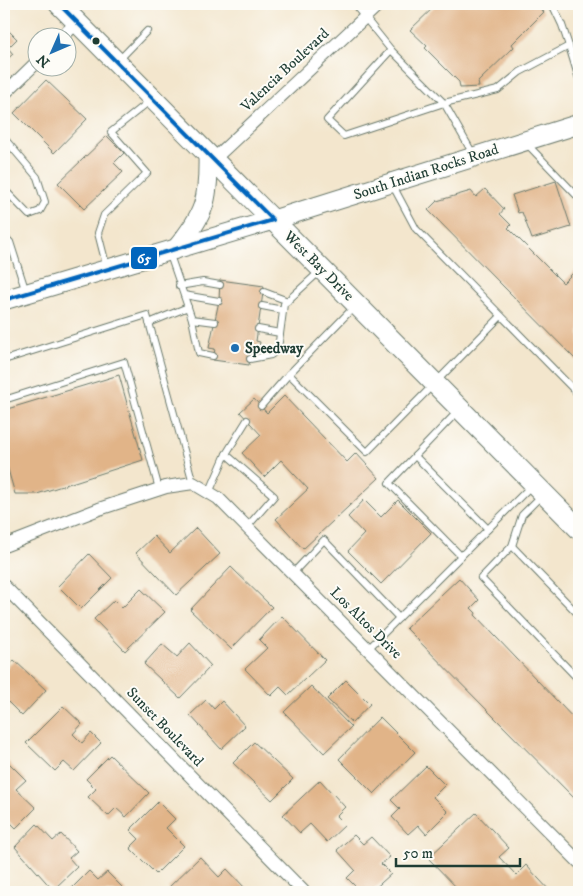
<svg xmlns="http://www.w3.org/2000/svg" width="583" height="896" font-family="'IM FELL DW Pica',serif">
<rect width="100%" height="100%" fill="#fdfcf7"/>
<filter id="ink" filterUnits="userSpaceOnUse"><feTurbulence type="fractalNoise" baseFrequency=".02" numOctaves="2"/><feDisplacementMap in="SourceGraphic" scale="10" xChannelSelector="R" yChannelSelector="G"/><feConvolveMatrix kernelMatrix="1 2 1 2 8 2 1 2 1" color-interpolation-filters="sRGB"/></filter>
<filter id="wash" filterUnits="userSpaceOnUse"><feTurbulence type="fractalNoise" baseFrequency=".0096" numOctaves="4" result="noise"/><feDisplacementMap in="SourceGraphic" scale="20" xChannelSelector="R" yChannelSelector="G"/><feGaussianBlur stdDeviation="1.12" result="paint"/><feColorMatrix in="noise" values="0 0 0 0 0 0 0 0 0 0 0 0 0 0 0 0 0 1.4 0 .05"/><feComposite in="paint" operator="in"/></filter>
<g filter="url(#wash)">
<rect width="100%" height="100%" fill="#f3e6cd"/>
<g id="blocks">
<!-- building -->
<g fill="#e1b488">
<polygon points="437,4 535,4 544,12 512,44 514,47 478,82 479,87 460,88 459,82 425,48 427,46 410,30"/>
<polygon points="4,26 17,39 8,48 13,54 4,62"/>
<polygon points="46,80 87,119 54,153 14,113"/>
<polygon points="107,136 124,153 114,163 123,172 84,209 58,183"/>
<polygon points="556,181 571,227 532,239 522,212 518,213 512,195"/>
<polygon points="485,189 504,209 500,214 511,225 508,228 563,283 579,267 579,363 428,210 437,201 471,191 476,197"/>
<polygon points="220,280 264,286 256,341 260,342 257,354 251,354 249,365 213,360 215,349 209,348 219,301"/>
<polygon points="119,375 143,460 37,494 15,494 7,466 4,467 4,410"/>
<polygon points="284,396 347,462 356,453 379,478 303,549 276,519 308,489 281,460 264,477 242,453 261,435 240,412 254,399 267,413"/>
<polygon points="364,500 381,517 398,500 431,533 381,584 348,551 364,534 348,517"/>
<polygon points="196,528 220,554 176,595 136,553 154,536 170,553"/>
<polygon points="89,554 112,578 81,609 58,586"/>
<polygon points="231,567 272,607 231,649 190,610"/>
<polygon points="459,578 479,600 471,608 476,613 475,615 579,724 579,803 406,628"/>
<polygon points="141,589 165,612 125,651 94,619 114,600 122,608"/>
<polygon points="282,616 325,660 288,695 280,687 271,696 245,669 267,648 259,640"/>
<polygon points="190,643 211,666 180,698 144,664 162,644 177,657"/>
<polygon points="14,660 46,690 22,716 4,698 4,671"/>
<polygon points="346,680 370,704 352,723 327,699"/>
<polygon points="311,686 351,727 324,753 284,712"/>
<polygon points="206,700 214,709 222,701 245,726 221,749 190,715"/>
<polygon points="63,706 82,724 73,734 82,743 91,733 101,743 74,771 64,762 55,771 26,743"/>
<polygon points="380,717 415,752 374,794 339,759"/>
<polygon points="254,742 293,779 272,800 233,763"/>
<polygon points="110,755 149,793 126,817 116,808 108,816 88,797 96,789 86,779"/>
<polygon points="7,761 26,780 16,789 36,808 16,828 4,816 4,764"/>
<polygon points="426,766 445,785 433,797 448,812 426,834 418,825 408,834 392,817 400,809 391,800"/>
<polygon points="320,780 345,807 336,816 345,825 327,842 310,824 300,833 283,815"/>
<polygon points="158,802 175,819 166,828 184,846 156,874 130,848 139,839 130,830"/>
<polygon points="476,813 509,848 499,857 516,875 526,865 551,892 461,892 428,858"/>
<polygon points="37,824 53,841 61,834 77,851 69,858 77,867 53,890 15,847"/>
<polygon points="354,835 363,844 371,837 390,857 381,864 391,874 371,892 361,892 347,878 355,870 337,850"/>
<polygon points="200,857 219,877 227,869 246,889 243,892 172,892 168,888"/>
<polygon points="89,871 98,880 107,872 127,892 68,892"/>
</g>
</g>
</g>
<g filter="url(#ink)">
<use href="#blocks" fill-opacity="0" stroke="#69786a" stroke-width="1"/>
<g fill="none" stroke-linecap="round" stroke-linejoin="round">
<defs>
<g id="lane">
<polyline points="354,4 391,50"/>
<polyline points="552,4 562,25 569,46"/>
<polyline points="118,61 147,31"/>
<polyline points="4,138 37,177 45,202 40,211 29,215 4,189"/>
<polyline points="526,143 579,198"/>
<polyline points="473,154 444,103 391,50 327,120 344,136 444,103 498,90 520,72 569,46 579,79"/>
<polyline points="392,184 416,229 579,395"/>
<polyline points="4,236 10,242 26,292"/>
<polyline points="169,252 192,319 199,353 213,356"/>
<polyline points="107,268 98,233 104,215 147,173 111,132 151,100"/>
<polyline points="179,286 203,282 220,285"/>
<polyline points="264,292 288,301"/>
<polyline points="184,295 219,301"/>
<polyline points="262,306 283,310"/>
<polyline points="354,307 289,374 367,452 501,316"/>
<polyline points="192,319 215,322"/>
<polyline points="149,323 188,307"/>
<polyline points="258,329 280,333"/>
<polyline points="250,359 271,355 278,349 284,304 319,272"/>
<polyline points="4,360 147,315 193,483"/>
<polyline points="4,400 124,362 159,489"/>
<polyline points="261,406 289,374"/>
<polyline points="459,410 389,483 461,556"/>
<polyline points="226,454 274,496 247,527"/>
<polyline points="415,456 488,529"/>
<polyline points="209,493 226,454 247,420"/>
<polyline points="512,546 522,515 542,495"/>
<polyline points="293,573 324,540 399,618"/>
<polyline points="579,615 512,546 481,578 579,680"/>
<polyline points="369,648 533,484"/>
</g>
<g id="street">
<polyline points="61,38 77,22"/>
<polyline points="4,94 38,61"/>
<polyline points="213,160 379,4"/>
<polyline points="4,546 99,509 166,487 193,483 218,498 579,862"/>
<polyline points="4,586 304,892"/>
</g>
<g id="secondary">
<path d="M176 249C205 214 209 200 208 155"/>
<polyline points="4,300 273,220 579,124"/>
</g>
<polyline id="primary" points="59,4 579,529"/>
</defs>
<!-- lane casing -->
<use href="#lane" stroke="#69786a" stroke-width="8"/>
<!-- street casing -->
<use href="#street" stroke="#69786a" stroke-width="14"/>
<!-- secondary casing -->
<use href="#secondary" stroke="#69786a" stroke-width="21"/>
<!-- primary casing -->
<use href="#primary" stroke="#69786a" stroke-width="22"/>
<!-- lane -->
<use href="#lane" stroke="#fff" stroke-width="6"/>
<!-- street -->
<use href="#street" stroke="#fff" stroke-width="12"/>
<!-- secondary -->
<use href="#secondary" stroke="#fff" stroke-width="19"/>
<!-- primary -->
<use href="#primary" stroke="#fff" stroke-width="20"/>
<defs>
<polyline id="bus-1" points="4,300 273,220 59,4"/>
</defs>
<!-- bus-1 casing -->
<use href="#bus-1" stroke="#fdfcf7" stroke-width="8"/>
<!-- bus-1 -->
<use href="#bus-1" stroke="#0065bd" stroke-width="4"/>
</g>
</g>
<!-- markers -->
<circle fill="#1f3d34" stroke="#fdfcf7" stroke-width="2" cx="96" cy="41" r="4.5"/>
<circle fill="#1f6fb2" stroke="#fdfcf7" stroke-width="2" cx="235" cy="348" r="5"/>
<g text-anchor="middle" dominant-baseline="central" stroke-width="4" stroke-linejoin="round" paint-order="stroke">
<!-- street labels -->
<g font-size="15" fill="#1f3d34" stroke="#fdfcf7">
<text transform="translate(285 70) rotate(-43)">Valencia Boulevard</text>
<text transform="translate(426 172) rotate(-18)">South Indian Rocks Road</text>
<text transform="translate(319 266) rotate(45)">West Bay Drive</text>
<text transform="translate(366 623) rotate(45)">Los Altos Drive</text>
<text transform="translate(165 727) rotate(46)">Sunset Boulevard</text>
</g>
<!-- poi labels -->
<g font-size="15" font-weight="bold" fill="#1f3d34" stroke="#fdfcf7" text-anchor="start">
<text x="245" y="348">Speedway</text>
</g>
</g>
<rect stroke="#fdfcf7" stroke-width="2" x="130" y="246" width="28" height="24" rx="5" fill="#0065bd"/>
<g font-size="14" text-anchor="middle" font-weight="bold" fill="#fff">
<text x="144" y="263">65</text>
</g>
<!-- margin -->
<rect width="583" height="896" fill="none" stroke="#fdfcf7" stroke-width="20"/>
<!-- north arrow -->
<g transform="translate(52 52) rotate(225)"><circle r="24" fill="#fdfcf7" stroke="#a4b0a9"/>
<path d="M0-4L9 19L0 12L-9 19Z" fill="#1f6fb2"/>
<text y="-8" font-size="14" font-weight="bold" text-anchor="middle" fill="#1f3d34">N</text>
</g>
<!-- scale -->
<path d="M396 858v8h124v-8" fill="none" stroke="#1f3d34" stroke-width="2.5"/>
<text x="403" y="858" font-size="15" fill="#1f3d34" stroke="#fdfcf7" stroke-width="4" paint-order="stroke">50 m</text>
</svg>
